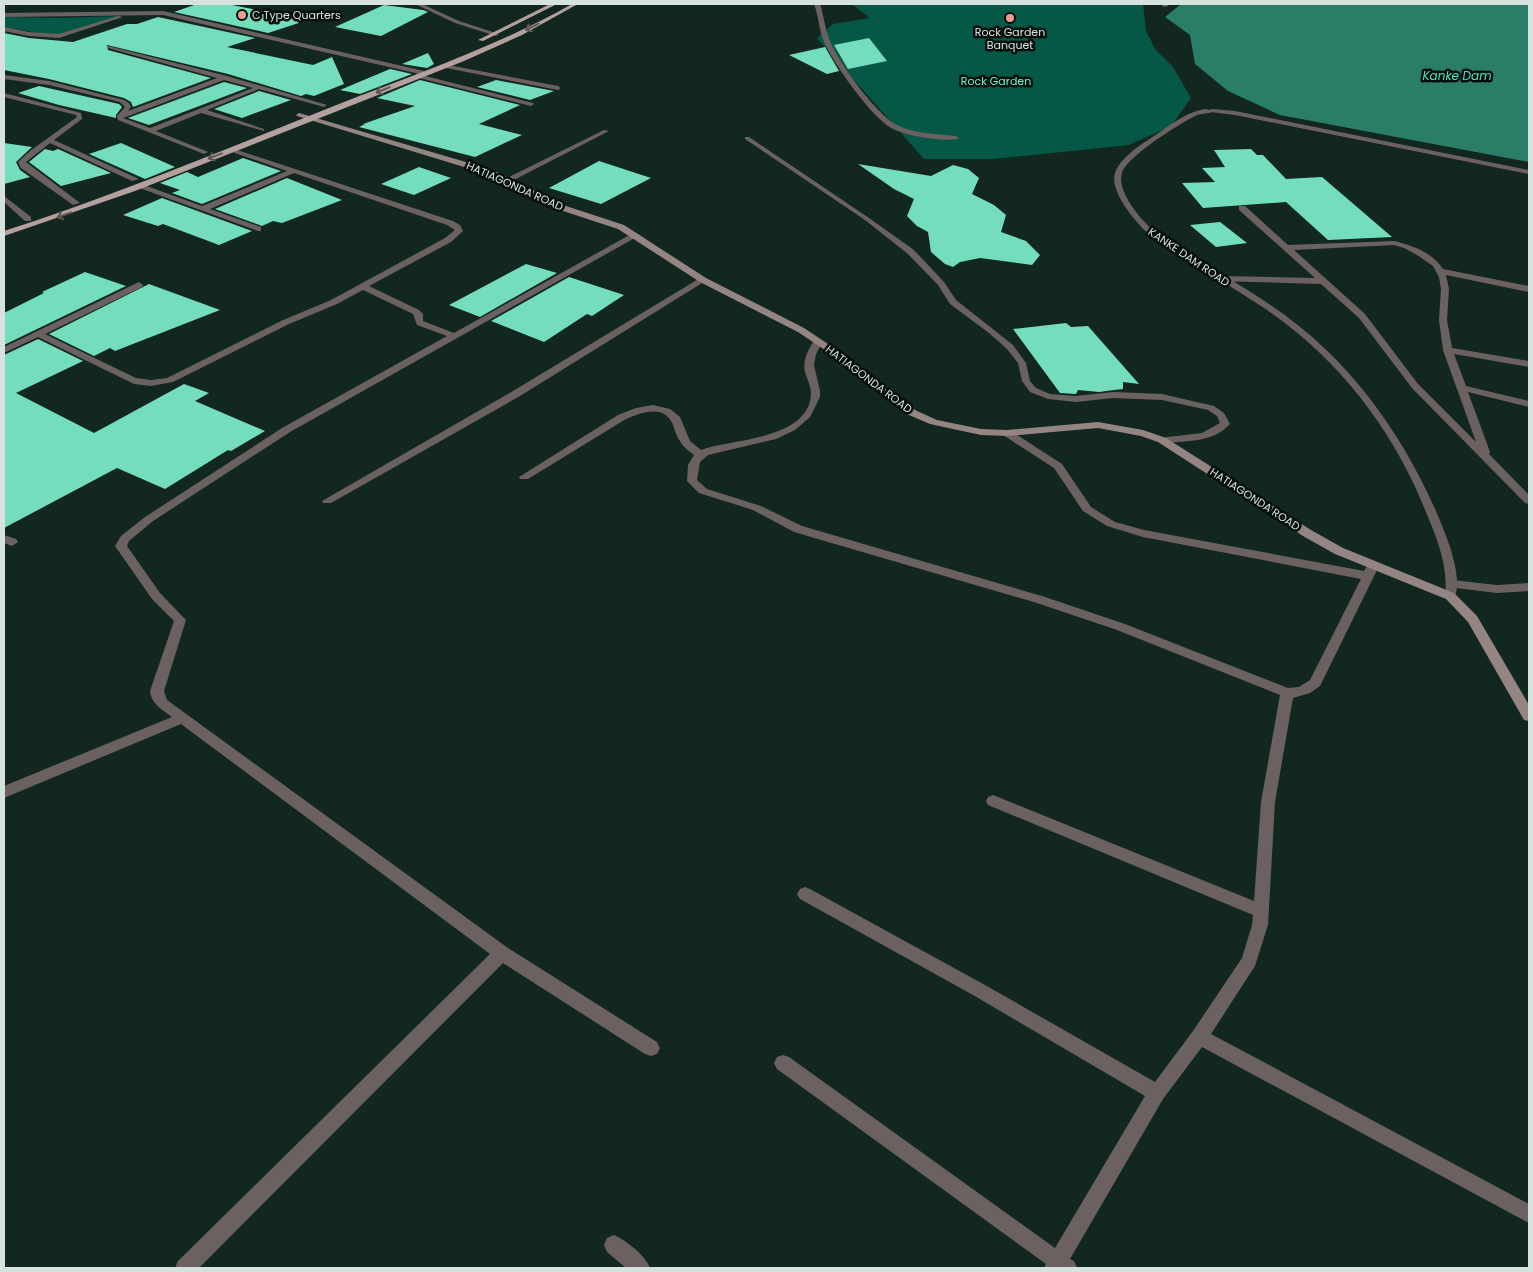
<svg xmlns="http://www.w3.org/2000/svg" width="1533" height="1272" font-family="Poppins,sans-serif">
<rect width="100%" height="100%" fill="#132721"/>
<!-- green -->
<g fill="#065846">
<polygon points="852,4 1143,4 1146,31 1155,49 1173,67 1191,98 1171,126 1129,145 993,159 924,159 817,38 833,24 870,18"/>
<polygon points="120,16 69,34 51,35 4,27 4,17 58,18"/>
</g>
<!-- water -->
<polygon fill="#2a7d67" points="1181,4 1529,4 1529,162 1280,115 1228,91 1195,64 1190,35 1165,17"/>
<!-- building -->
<g fill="#73ddbe">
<polygon points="197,4 227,4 308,20 268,33 174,12"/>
<polygon points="384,5 423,10 428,12 381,36 335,27"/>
<polygon points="158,17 255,38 227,47 313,65 332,57 344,84 314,96 306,94 301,96 228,74 107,45 108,50 211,78 133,107 131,102 124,98 49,79 4,70 4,33 29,38 73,42 127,24 137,24"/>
<polygon points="869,38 887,61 848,69 834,45"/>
<polygon points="825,47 839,71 827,74 789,55"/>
<polygon points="428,53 434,64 427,68 402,64"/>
<polygon points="390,69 412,74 360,94 340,90"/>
<polygon points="420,80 520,105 479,124 522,135 475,157 359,127 365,124 363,124 415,106 377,98"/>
<polygon points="496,80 554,91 530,100 477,87"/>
<polygon points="224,82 247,88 149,125 128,118"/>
<polygon points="39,86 119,104 122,107 116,115 116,118 59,105 18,93"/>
<polygon points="259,91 291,100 242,118 214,109"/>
<polygon points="4,143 32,147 16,162 20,170 30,177 4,184"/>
<polygon points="121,143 175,167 145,179 89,154"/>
<polygon points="45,149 53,151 58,149 111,173 61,186 29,162"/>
<polygon points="1251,149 1257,155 1263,155 1286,179 1322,177 1392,237 1328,240 1286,202 1203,208 1182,183 1215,182 1202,168 1225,167 1214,150"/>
<polygon points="243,158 281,171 202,204 172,193 180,190 160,183 187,172 198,177"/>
<polygon points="599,161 651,178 601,204 549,188"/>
<polygon points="858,164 931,176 953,165 968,169 979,178 972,194 994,205 1006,215 1001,232 1026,241 1040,255 1032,265 980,258 960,262 953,267 945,264 931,252 928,232 917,226 907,216 914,199 894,189"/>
<polygon points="419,167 451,178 414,195 381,184"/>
<polygon points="287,178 342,200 282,223 273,221 262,226 215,209"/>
<polygon points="162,198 252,231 219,245 163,224 158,226 123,215"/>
<polygon points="1220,222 1247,243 1216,247 1190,225"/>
<polygon points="526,264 557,273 480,317 449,305"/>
<polygon points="85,272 126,286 4,345 4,313 44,293 42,292"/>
<polygon points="569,277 624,295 592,316 587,314 544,342 491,321"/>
<polygon points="149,284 220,310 115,351 110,348 94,356 49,334"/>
<polygon points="1066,323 1071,327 1088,326 1139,384 1123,382 1123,389 1114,390 1099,392 1078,390 1076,394 1060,393 1013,329"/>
<polygon points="38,339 83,361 16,393 94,433 184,384 209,393 195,401 265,431 231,451 228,450 165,489 117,468 4,528 4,355"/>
</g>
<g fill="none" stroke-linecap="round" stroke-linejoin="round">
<!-- lane -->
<g fill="#6b6160" fill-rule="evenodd">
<path d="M1205 109 1215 111C1210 114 1203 113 1197 115 1181 123 1127 156 1122 173 1116 191 1141 220 1154 231 1192 258 1234 280 1272 306 1349 358 1403 434 1439 518 1447 538 1464 578 1454 599L1450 600 1445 596C1449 564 1435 534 1423 505 1391 427 1337 358 1267 310 1228 284 1187 261 1149 234 1136 223 1109 191 1115 173 1121 156 1144 143 1157 134 1171 124 1187 112 1205 109Z"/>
<path d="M745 137H749L869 218 914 250 944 282 956 300 1013 345 1026 363 1030 381 1036 388 1050 394 1076 396 1113 392 1162 394 1214 406 1224 413 1230 424C1213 443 1185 441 1162 443L1159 442V438L1202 433 1220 423 1217 416 1208 410 1162 400 1113 398 1076 402 1048 399 1030 392 1022 381 1018 363 1007 349 989 333 950 304 938 285 908 254 865 220 745 139Z"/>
</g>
<!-- street -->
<g fill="#6b6160" fill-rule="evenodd">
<polygon points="415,4 422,4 459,21 499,34 496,36 455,23"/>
<path d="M814 4H820C824 16 825 29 830 41 838 62 879 118 899 126 917 134 937 134 956 136L959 138 958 139C942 142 906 136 891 128 870 115 836 67 825 44 819 32 819 17 814 4Z"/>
<polygon points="1162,4 1168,4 1168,6 1163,7"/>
<polygon points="163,11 424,71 427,73 424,75 163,15 4,17 4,13"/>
<polygon points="118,16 123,17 59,38 29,36 4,31 4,27 29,32 59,34"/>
<path d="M108 46 227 76 327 105 324 107 259 89 207 110 264 129V131L201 113 156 131 206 151 208 152 204 154 118 120 117 116 125 107 120 102 49 85 4 79V75L49 81 124 100 129 103 131 107 128 111 217 78 108 48ZM224 80 253 88 150 128 123 118Z"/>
<polygon points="443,64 558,86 561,88 558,90 441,67"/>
<polygon points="417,74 533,103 534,104 531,106 415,77"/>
<polygon points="4,93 81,113 82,119 54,140 139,179 132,181 50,143 26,162 80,203 73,205 21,168 18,162 30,151 77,117 76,115 4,97"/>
<polygon points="1212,109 1235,111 1529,170 1529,174 1235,115 1210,112 1210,110"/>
<polygon points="604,130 609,131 510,182 503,180"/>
<path d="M231 148 453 221 460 225 463 231 451 242 369 286 419 310 423 314V321L454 333 633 233 640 235 290 432 153 521 129 541 127 546 160 593 186 620 164 691 167 700 508 948 657 1042 660 1048 657 1054 651 1056 645 1054 503 963 199 1268H175L178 1261 490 954 181 724 4 798V786L172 717C163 710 151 704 150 691L174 621 152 599 115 546 121 536 145 517 282 428 447 336 417 325 413 314 363 290 337 304 289 324 173 382 151 386 134 384 38 337 4 353V347L139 282 143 285 142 287 45 334 136 378 151 380 167 378 283 320 331 300 445 238 455 230 447 225 294 173 210 209 261 227V231H258L134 186 141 184 202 206 287 171 229 151V149Z"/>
<polygon points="4,196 31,217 31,221 25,221 4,202"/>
<path d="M1239 206H1245L1288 245 1394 241C1412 245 1433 253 1443 269L1529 286V292L1446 275 1449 289 1447 320 1452 348 1529 361V367L1454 354 1466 386 1529 401V407L1468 392 1490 452 1489 454 1529 495V504L1525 503 1412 388 1359 318 1321 284 1218 281V277L1221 276 1315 278 1239 210ZM1394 245 1404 248 1417 255 1433 266 1439 277 1441 289 1439 320 1443 350 1476 442 1418 384 1365 314 1294 250Z"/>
<polygon points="700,278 707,280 520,396 331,503 323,503 322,501 513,391"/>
<path d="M818 338 823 341 816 354 814 365 820 391V397L810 417 795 430 776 439 708 455 700 462 697 480 707 489 761 506 802 526 1045 597 1125 624 1288 688 1299 687 1310 680 1361 579 1143 537 1107 526 1083 511 1054 468 1003 435V431H1011L1062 464 1091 507 1115 522 1144 530 1364 571 1369 563H1377L1379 566 1320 686 1310 693 1293 698 1275 802 1268 925 1255 966 1211 1034 1529 1204V1223L1202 1047 1163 1099 1070 1259 1074 1261 1077 1268H1044L1046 1264 777 1069 774 1063 777 1057 783 1055 789 1057 1055 1248 1145 1096 973 995 800 899 797 894 800 889 805 887 810 889 985 985 1155 1082 1193 1031 1242 958 1252 925 1253 915 988 805 986 801 988 797 993 795 998 797 1254 901 1261 802 1280 695 1117 630 1037 603 794 532 753 510 699 493 687 481 688 465 694 455C689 451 683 447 680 441 676 436 675 429 672 423 663 404 640 413 626 419L528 479H520L519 477 618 415 636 408 653 405 670 409 680 417 690 441 701 450C731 439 809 440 811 394 811 387 808 381 806 375 801 362 808 350 815 339Z"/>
<polygon points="4,535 16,539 18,542 12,546 4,543"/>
<polygon points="1452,580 1497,585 1529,583 1529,591 1497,593 1448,587 1446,584"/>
<path d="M614 1235C627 1241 645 1255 650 1268H626L607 1252 604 1245 607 1238Z"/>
</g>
<!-- secondary -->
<polygon fill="#948583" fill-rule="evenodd" points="299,113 493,170 563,205 624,225 706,278 804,328 834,348 897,398 917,411 937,420 981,429 1007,430 1098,422 1143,430 1166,438 1311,530 1343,548 1454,593 1477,616 1529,705 1529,721 1524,720 1468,622 1446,599 1335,554 1303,536 1158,442 1141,436 1098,428 1007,436 981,435 930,424 909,415 891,402 828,352 798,332 700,282 618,229 557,209 487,174 297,116 296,115"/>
<!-- primary -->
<g fill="#b4a19e" fill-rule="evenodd">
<polygon points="550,4 557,4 483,41 478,40"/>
<path d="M572 4H578L522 35 464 61 135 191 4 236V231C118 194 228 148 339 104 418 73 498 46 572 4Z"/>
</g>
</g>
<!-- one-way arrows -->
<defs><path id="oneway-shaft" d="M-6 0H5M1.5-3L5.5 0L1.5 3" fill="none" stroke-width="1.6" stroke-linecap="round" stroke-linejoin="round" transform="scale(1.25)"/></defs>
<g stroke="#5d5854">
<use href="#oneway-shaft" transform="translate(532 27) rotate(154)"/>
<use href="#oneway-shaft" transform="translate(383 90) rotate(158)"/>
<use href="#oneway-shaft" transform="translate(215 156) rotate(159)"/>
<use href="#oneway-shaft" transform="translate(64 215) rotate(161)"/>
</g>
<!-- markers -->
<g fill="#f59c91" stroke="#060e0b" stroke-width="2">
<circle cx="242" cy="15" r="5"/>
<circle cx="1010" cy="18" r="5"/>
</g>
<g text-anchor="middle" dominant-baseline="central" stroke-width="5" stroke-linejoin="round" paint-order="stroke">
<!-- far-poi labels -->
<g font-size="11" fill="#d6e2de" stroke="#060e0b" text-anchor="start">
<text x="252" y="15">C Type Quarters</text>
<text x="1010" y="32" text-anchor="middle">Rock Garden<tspan x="1010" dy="13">Banquet</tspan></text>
</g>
<!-- far-park labels -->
<g font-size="11" fill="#68fad2" stroke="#060e0b">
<text x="996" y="81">Rock Garden</text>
</g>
<!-- far-street labels -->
<g font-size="11" fill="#d6e2de" stroke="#060e0b">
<text transform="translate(515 186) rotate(24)">HATIAGONDA ROAD</text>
<text transform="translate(1189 257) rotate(34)">KANKE DAM ROAD</text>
<text transform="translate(869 379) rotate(37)">HATIAGONDA ROAD</text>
<text transform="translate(1255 499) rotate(33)">HATIAGONDA ROAD</text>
</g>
<!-- far-water labels -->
<g font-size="12" font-style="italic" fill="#4de4bd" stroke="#060e0b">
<text x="1457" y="75">Kanke Dam</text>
</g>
</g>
<!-- border -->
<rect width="1533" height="1272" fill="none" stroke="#d6e2de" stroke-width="10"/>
</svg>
